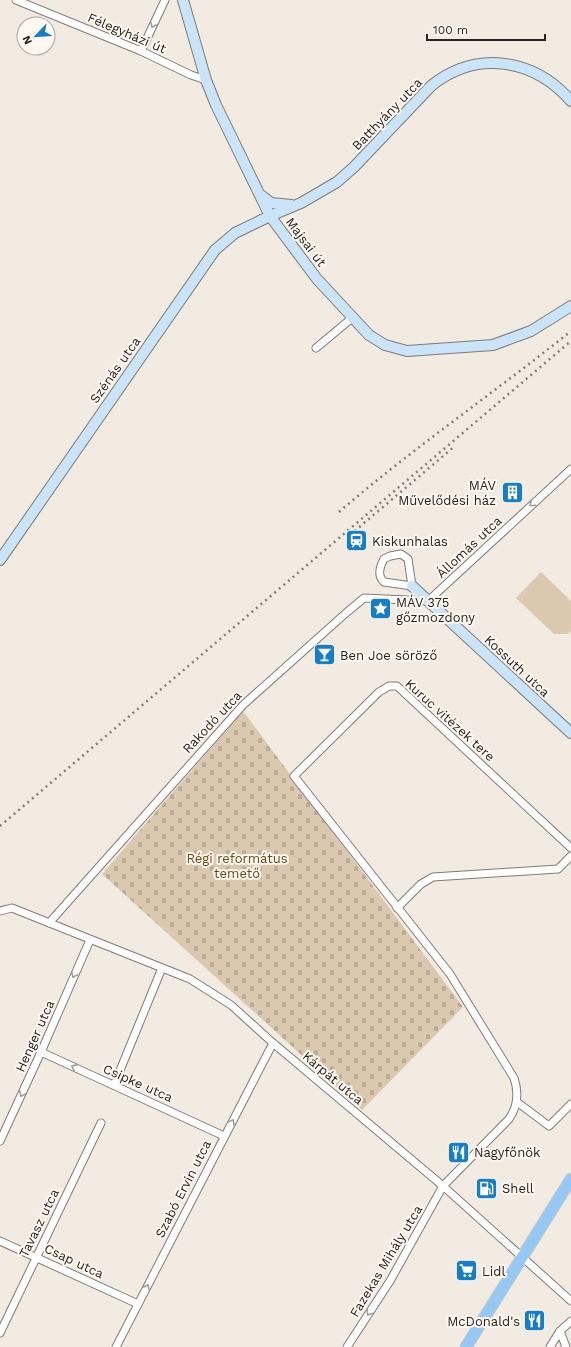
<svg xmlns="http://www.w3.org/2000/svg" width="571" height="1347" font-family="'Work Sans',sans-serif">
<defs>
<pattern id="cemetery-stones" width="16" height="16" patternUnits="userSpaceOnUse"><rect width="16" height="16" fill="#dac9af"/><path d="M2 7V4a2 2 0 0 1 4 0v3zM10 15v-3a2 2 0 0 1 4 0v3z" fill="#bbac96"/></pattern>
</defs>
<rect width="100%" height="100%" fill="#f1ebe2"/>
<!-- cemetery -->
<polygon fill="url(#cemetery-stones)" points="243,711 463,1007 362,1110 102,874"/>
<!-- park -->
<polygon fill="#dac9af" points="541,572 571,601 571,631 568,634 554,634 516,598"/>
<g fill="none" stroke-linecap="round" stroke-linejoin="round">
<defs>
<g id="street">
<polyline points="16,0 141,51 191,75 206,80"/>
<polyline points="141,51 165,0"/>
<polyline points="316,348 352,318"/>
<path d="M401 554 408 559 412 586 384 582C377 576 380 566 384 559L390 556Z"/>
<polyline points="397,908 421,884 433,877 558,869 571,856"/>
<polyline points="0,911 12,908 190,979 231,1005 273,1043 443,1186 571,1301"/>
<polyline points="49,923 243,705 346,613 364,598 428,601 571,469"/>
<polyline points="41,1052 224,1136"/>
<polyline points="114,1085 162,968"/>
<polyline points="517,1102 549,1126 571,1104"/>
<polyline points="0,1141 41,1052 90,940"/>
<polyline points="0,1241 138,1304"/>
<polyline points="560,1331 566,1347"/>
<polyline points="0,1333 101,1123"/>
<polyline points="116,1347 273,1043"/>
<path d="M347 1347 390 1281 443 1186 509 1119C518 1106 519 1093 514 1078L450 974 294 776 379 692 389 686H397L571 848"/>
<polyline points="550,1347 560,1331 571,1321"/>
</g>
<g id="secondary">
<polyline points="183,0 206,80 216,105 270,216 317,279 369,335 385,345 407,351 493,345 531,331 571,306"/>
<polyline points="262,196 271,203 291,205"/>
<path d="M0 560 215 250 235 233 270 216 301 203 337 182 354 167 431 86C477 49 534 59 571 101"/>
<polyline points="412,586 571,733"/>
</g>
<polyline id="primary" points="466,1347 571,1179"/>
</defs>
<!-- street casing -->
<use href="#street" stroke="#817c74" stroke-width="9"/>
<!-- secondary casing -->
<use href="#secondary" stroke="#817c74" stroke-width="12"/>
<!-- primary casing -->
<use href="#primary" stroke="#cbcbca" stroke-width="13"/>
<!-- street -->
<use href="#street" stroke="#fff" stroke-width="7"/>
<!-- secondary -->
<use href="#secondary" stroke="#cae4fa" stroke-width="10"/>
<!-- primary -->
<use href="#primary" stroke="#95c9f4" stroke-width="11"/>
<!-- rail -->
<g stroke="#84807a" stroke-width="2.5" stroke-dasharray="2 4" stroke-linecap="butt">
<path d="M339 512C413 448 494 393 571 331"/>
<polyline points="350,535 455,446"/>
<polyline points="0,826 571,341"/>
</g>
</g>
<!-- one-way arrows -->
<defs><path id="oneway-chevron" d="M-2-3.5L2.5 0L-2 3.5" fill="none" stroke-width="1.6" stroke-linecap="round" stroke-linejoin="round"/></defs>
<g stroke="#9e9d9c">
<use href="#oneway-chevron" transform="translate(153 25) rotate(115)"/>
<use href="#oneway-chevron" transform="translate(532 504) rotate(137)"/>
<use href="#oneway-chevron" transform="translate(74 975) rotate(114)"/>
<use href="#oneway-chevron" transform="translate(74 1067) rotate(-156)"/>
<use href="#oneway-chevron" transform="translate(22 1094) rotate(115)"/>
<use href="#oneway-chevron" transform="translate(232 1122) rotate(-62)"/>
<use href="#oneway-chevron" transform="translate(147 1287) rotate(-63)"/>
<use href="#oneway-chevron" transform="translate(369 1313) rotate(123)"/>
</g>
<!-- icons -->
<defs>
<symbol id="building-square" viewBox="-11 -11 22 22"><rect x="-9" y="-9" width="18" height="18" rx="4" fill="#147ec8" stroke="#fef8f0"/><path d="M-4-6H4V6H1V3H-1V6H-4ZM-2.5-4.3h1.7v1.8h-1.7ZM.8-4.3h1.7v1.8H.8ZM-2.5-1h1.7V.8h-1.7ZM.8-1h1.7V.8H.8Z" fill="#fff"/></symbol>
<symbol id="station-square" viewBox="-11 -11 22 22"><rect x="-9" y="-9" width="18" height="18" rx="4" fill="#147ec8" stroke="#fef8f0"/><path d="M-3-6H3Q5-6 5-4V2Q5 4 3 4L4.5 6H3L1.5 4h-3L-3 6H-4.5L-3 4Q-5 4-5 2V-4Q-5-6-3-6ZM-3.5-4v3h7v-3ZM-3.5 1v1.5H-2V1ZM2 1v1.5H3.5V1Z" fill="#fff"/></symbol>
<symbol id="sight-square" viewBox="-11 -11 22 22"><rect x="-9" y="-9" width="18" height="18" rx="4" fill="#147ec8" stroke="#fef8f0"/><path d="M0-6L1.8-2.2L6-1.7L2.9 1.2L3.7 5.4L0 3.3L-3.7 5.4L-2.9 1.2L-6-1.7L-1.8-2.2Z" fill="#fff"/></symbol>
<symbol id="bar-square" viewBox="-11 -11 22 22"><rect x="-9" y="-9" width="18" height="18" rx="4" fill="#147ec8" stroke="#fef8f0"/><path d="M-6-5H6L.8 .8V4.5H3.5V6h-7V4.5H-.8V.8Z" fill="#fff"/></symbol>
<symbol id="restaurant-square" viewBox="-11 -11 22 22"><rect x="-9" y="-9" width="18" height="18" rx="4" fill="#147ec8" stroke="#fef8f0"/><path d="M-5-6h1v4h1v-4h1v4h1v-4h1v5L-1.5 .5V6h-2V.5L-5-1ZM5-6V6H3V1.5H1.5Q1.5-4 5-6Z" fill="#fff"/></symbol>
<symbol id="fuel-square" viewBox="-11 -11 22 22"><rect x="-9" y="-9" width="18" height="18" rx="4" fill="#147ec8" stroke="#fef8f0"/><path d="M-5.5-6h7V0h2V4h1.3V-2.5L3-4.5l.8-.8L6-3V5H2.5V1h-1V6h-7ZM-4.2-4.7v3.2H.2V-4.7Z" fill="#fff"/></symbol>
<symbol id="supermarket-square" viewBox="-11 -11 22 22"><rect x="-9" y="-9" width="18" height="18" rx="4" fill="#147ec8" stroke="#fef8f0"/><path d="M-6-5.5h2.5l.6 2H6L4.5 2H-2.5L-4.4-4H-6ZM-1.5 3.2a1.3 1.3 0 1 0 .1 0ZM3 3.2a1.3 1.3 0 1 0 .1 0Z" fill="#fff"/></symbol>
</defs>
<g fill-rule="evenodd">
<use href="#building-square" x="500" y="480" width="25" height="25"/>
<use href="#station-square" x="344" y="528" width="25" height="25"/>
<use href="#sight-square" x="368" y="596" width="25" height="25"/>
<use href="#bar-square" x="312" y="642" width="25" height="25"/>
<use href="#restaurant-square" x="446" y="1140" width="25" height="25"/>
<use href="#fuel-square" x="474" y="1176" width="25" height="25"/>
<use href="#supermarket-square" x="454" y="1258" width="25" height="25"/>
<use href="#restaurant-square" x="522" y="1308" width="25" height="25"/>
</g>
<g text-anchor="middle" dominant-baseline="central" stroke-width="4" stroke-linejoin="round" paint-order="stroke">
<!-- street labels -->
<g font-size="13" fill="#282522" stroke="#fef8f0">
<text transform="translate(127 33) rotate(23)">Félegyházi út</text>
<text transform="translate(387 114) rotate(-46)">Batthyány utca</text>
<text transform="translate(306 242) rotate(53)">Majsai út</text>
<text transform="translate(115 370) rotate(-55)">Szénás utca</text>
<text transform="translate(469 547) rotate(-43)">Állomás utca</text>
<text transform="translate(517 666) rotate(43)">Kossuth utca</text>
<text transform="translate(450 720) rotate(42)">Kuruc vitézek tere</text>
<text transform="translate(212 722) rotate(-47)">Rakodó utca</text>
<text transform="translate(35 1036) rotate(-66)">Henger utca</text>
<text transform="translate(333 1078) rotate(40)">Kárpát utca</text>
<text transform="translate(138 1083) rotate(24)">Csipke utca</text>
<text transform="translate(183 1189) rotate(-63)">Szabó Ervin utca</text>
<text transform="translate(39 1223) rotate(-64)">Tavasz utca</text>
<text transform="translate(74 1261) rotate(25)">Csap utca</text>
<text transform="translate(386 1261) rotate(-59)">Fazekas Mihály utca</text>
</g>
<!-- poi labels -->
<g font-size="13" fill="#282522" stroke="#fef8f0" text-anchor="start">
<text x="496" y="485" text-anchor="end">MÁV<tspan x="496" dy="15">Művelődési ház</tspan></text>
<text x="372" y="541">Kiskunhalas</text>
<text x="396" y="602">MÁV 375<tspan x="396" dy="15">gőzmozdony</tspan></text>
<text x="340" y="655">Ben Joe söröző</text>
<text x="474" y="1152">Nagyfőnök</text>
<text x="502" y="1188">Shell</text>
<text x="482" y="1271">Lidl</text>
<text x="520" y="1321" text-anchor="end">McDonald's</text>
</g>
<!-- park labels -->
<g font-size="13" fill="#694b18" stroke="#fef8f0">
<text x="237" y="858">Régi református<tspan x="237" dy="15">temető</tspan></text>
</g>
</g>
<!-- north arrow -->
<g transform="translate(36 36) rotate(245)"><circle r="19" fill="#fef8f0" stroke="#a8a49e"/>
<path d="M0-3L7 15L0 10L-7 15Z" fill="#147ec8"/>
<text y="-6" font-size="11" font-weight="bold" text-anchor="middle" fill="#282522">N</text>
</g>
<!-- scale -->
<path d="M427 34v6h118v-6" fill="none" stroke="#282522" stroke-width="2"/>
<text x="433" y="34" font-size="12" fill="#282522" stroke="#fef8f0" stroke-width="3" paint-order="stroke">100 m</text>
</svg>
